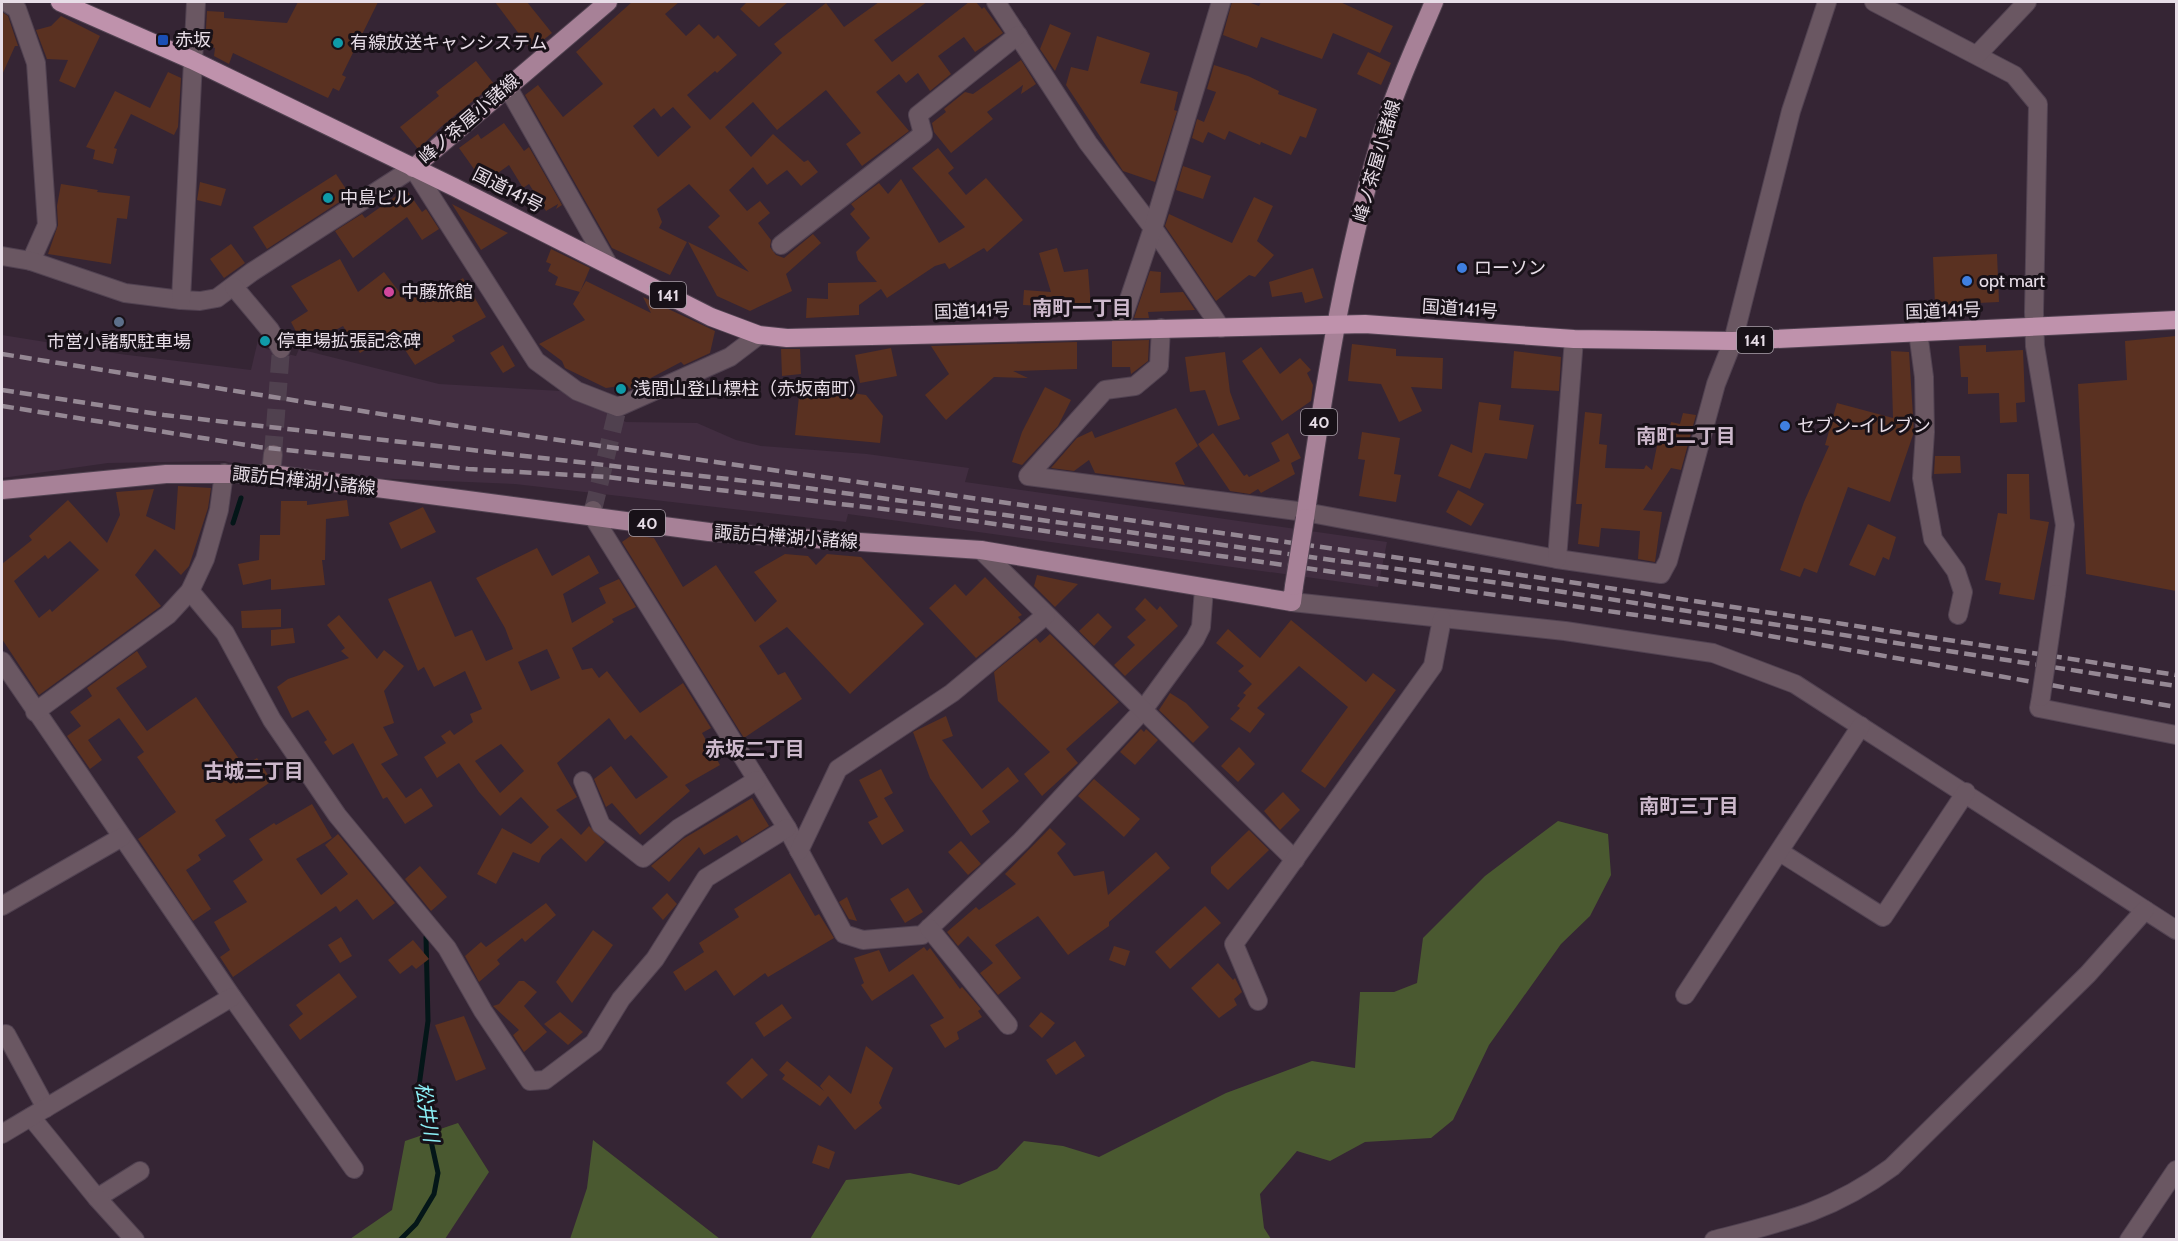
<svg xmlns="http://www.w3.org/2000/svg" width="2178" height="1241" font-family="Cabin,'Noto Sans JP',sans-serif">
<rect width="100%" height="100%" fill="#352534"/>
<!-- built -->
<polygon fill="#412d40" points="2,335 120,354 251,370 258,340 266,349 296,356 299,349 439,384 561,391 626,422 697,423 736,440 761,446 867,454 969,468 965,482 1387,542 1378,587 848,514 846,522 515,484 323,476 259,470 224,461 108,463 2,478"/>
<!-- forest -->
<g fill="#4a5930">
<polygon points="1558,821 1608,834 1611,875 1590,916 1561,944 1489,1045 1453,1120 1431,1138 1365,1142 1330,1161 1297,1151 1260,1194 1264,1228 1271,1239 810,1239 846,1180 910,1173 959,1185 997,1169 1024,1141 1063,1146 1099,1157 1226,1093 1312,1061 1355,1068 1360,992 1394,992 1417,983 1423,938 1485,876"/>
<polygon points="458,1123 489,1172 445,1239 350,1239 392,1210 405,1141"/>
<polygon points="593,1140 720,1239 570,1239 587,1188"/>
</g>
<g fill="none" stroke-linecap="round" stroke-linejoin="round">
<!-- stream -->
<g stroke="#041618" stroke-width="5">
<polyline points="233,523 241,498"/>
<polyline points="400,1240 416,1224 434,1194 438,1173 419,1086 428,1021 426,937"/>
</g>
</g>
<!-- building -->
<g fill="#5a3121" fill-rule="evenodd">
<polygon points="298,2 378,2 342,75 346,77 339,91 333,88 328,98 233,53 229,64 214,56 215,48 205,45 207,11 224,12 224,18 287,23"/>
<polygon points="495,2 527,2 552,33 531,50"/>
<path d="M632 2H679L665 14 686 36 699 24 714 39 718 35 737 55 717 73 715 71 687 95 710 120 782 53 774 44 826 3 844 27 879 2H927L874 40 892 62 969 2H976L982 9 984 7 1003 33 975 52 964 37 938 56 951 74 930 91 918 73 906 83 899 74 876 92 909 131 862 166 846 144 861 133 826 90 777 130 753 102 725 127 751 157 773 134 804 162 808 160 818 172 801 186 787 170 767 185 753 167 729 190 747 211 760 201 770 213 758 223 771 240 770 247 776 255 784 258 813 234 821 243 786 274 792 291 750 311 717 296 688 242 749 272 708 227 720 216 689 184 657 209 662 222 659 228 687 242 670 275 612 248 525 95 538 85 563 117 603 84 576 52ZM673 107 691 127 658 157 633 126 654 108 661 117Z"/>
<polygon points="747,2 788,2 759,27 740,9"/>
<polygon points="1232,2 1248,2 1259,6 1261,2 1340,2 1393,26 1380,53 1333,33 1322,59 1261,37 1257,48 1223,35"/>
<polygon points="2,12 8,16 18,46 15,46 2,75"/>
<polygon points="61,16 100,36 75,88 59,81 68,60 47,59 36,30 51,26"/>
<polygon points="1050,24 1071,33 1055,71 1040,49"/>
<polygon points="1097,36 1150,53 1140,83 1178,92 1174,110 1177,111 1155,182 1123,171 1066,85 1071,67 1088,71"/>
<polygon points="1368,52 1391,63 1381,85 1357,74"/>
<polygon points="1021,60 1036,84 1021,94 1023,85 987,112 993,119 951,153 934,132 932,123 946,112 944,109 965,92 973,94"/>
<polygon points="476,61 494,84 442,126 418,149 400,127 439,96 436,92"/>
<polygon points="1214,65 1248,76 1279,91 1278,94 1317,109 1306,138 1300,136 1291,155 1261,142 1260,145 1229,131 1225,140 1208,132 1203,143 1192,138 1197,119 1204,122 1216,92 1207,89"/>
<polygon points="168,72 181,78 178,127 174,135 131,114 114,148 117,149 113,164 93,159 95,150 86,147 115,91 150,108"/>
<polygon points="504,123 524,151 529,147 562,205 556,209 558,204 546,211 529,184 523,188 509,165 484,183 459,148 478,134 481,139"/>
<polygon points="938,148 954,168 948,173 966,195 986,178 1023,220 987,252 984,248 949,269 945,263 935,266 887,298 881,289 859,305 859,315 806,318 807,298 828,299 828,283 877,282 858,260 856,252 870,238 850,214 855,209 851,204 879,183 888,194 901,179 939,243 965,227 912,168"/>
<polygon points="1183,166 1211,176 1203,199 1176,190"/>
<polygon points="336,174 350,195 267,249 253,227"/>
<polygon points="200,182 226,189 221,206 197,200"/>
<polygon points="61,184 98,190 97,192 130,196 127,219 117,218 111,264 48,254 58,225 57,206"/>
<polygon points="406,189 422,212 426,209 439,229 422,240 407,217 353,258 335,231 362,214 365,218"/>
<polygon points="1254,197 1273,206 1257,241 1274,255 1255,277 1249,275 1216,301 1165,226 1169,214 1232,243"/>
<polygon points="452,204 508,233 481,250"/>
<polygon points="231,244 245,263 224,278 210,259"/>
<polygon points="1057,248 1064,272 1088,269 1091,308 1023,305 1024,290 1051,292 1039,253"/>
<polygon points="551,249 590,268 580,292 555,285 558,277 548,271 551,264 546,262"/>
<polygon points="1997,254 1999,302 1935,305 1933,257"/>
<polygon points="340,259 358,292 384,272 407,302 420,294 425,303 463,278 486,317 452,336 455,341 415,365 394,333 360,353 343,326 304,347 291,322 308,311 291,286"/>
<polygon points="1313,268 1323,298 1305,303 1302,292 1272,297 1269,282"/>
<polygon points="1150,271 1161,272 1160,293 1183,292 1195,310 1148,312 1149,318 1134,318"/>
<polygon points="586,281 651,313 643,297 715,331 710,353 684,365 681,362 630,389 627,385 606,388 565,368 562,361 539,344 585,320 573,304"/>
<polygon points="2176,336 2176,591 2086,574 2078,384 2127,380 2125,341"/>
<polygon points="1149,340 1148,361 1131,374 1130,367 1112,367 1112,341"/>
<polygon points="1077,342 1077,369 1013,371 1028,378 994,377 946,420 925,395 949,374 931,346"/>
<polygon points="1352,344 1396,349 1396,356 1443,358 1442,389 1411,387 1422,411 1399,422 1381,384 1348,381"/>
<polygon points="503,345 515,366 503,373 490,353"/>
<polygon points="1986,345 1986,352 2023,350 2025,402 2016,403 2017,422 2000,423 1999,393 1968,394 1968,377 1961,377 1959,346"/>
<polygon points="1261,347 1280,374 1300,358 1311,370 1307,373 1313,385 1311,401 1282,421 1242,361"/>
<polygon points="891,348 897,376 860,383 855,355"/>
<polygon points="781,349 800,349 801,374 782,376"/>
<polygon points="1514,351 1561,357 1559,391 1511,388"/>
<polygon points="1891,351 1909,352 1914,432 1890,502 1848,487 1817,573 1804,568 1800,577 1780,570 1804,502 1829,446 1825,445 1837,403 1893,418"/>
<polygon points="1225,352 1230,392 1240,419 1218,426 1205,390 1190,392 1185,357"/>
<polygon points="800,386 866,395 883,416 880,443 795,435"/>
<polygon points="1045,387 1071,400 1058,426 1022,465 1012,462 1022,432"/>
<polygon points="1479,402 1501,405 1499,420 1534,425 1527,459 1485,453 1470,489 1438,476 1451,444 1472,453"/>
<polygon points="1176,408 1198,446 1175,463 1185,485 1095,473 1089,460 1074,471 1051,468 1077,438 1092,431 1095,438"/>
<polygon points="1585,412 1602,414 1599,444 1607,445 1605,468 1644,469 1646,465 1652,470 1658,441 1666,443 1671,422 1680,424 1683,413 1696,415 1681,470 1671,468 1643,510 1662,512 1655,562 1638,559 1640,531 1601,528 1599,547 1578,544 1582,504 1576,504"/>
<polygon points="1362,432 1400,438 1394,474 1401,475 1396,502 1359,496 1365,460 1358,459"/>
<polygon points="1213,433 1244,476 1247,474 1249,477 1280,461 1271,443 1288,433 1301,458 1291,463 1295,474 1261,493 1258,489 1250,494 1230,491 1198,444"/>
<polygon points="1935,456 1960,456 1961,473 1934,474"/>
<polygon points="2007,474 2029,474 2030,519 2049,522 2034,600 1999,594 2001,583 1985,580 1998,513 2007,514"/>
<path d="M178 486 211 488 208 508 189 566 181 575 155 549 135 575 161 606 39 695 2 639V564L32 540 29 536 68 500 107 543 120 515 116 492 154 489 146 516 175 530ZM70 541 99 570 52 612 50 609 39 618 14 581 45 555 48 559Z"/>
<polygon points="1458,490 1484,504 1471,526 1446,512"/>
<polygon points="347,500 349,516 326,519 325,560 322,560 325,585 271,590 271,579 243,585 238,564 259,560 260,535 280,535 281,501 307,501 307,505"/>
<polygon points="423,507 436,532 401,549 389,523"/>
<polygon points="1868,524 1896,537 1889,560 1883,557 1875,576 1849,565"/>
<polygon points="632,535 654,538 683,587 716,565 755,622 777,601 754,572 785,554 808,556 816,565 827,554 861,557 924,624 850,694 787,627 759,646 778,675 785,672 802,699 744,738 622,542"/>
<path d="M537 548 552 576 589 555 599 573 563 594 572 623 606 603 599 588 619 579 636 607 612 619 614 622 572 648 582 670 592 668 599 678 607 671 640 713 683 683 711 728 702 733 720 765 685 785 690 791 640 835 612 803 606 807 594 779 611 766 636 799 668 777 631 735 625 740 609 718 557 763 577 797 556 810 581 835 589 826 605 842 586 862 561 838 542 856 539 863 513 852 496 884 477 874 502 828 531 844 549 827 521 797 500 816 479 792 459 763 437 778 424 757 446 743 441 736 450 730 454 735 473 722 470 714 482 709 465 671 434 687 424 667 418 671 388 599 431 581 455 637 472 630 486 661 513 649 505 628 476 578ZM547 649 560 678 531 691 518 662ZM501 744 524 771 500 793 475 761Z"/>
<polygon points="1037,575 1078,584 1055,607 1034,586"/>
<polygon points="985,577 1022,615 1018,617 1021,621 976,658 929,608 955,584 966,596"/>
<polygon points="1145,598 1157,610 1160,606 1178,626 1125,676 1114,665 1135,645 1127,637 1146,620 1135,609"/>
<polygon points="281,609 281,627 242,628 241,611"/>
<polygon points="1098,613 1112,627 1094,646 1079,631"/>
<polygon points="339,615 377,659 384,650 404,666 384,691 394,723 383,727 398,755 381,764 406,798 421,788 433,806 405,824 387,797 383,799 353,743 333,755 324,742 327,740 308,710 292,718 277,687 288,679 349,658 341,651 345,648 327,625"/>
<polygon points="1291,620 1366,682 1373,673 1396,690 1325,788 1301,771 1348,707 1299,666 1257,708 1265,714 1250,733 1230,719 1240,708 1237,706 1246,695 1243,693 1252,684 1238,671 1244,666 1216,643 1228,629 1260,658"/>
<polygon points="293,628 295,643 271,646 271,630"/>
<polygon points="1050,634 1119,702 1066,749 1078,763 1042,796 1024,774 1050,752 998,701 994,672 1036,638 1040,643"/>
<polygon points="137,651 147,667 116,688 147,731 196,697 244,766 257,758 272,781 215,820 226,836 198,855 201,860 186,870 211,909 193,921 138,839 176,812 137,757 144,752 119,718 88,740 102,760 90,769 67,736 81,726 70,712 92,696 87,688"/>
<polygon points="1170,693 1186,703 1209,727 1193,743 1159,710"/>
<polygon points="946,716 953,736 942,740 982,789 1008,767 1019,781 982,811 990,822 971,836 930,778 913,732"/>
<polygon points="1141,729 1144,732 1146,729 1158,740 1135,765 1120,752"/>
<polygon points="1239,747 1255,764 1238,782 1221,766"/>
<polygon points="881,769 893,793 884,798 904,831 882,845 868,822 878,817 859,780"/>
<polygon points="1094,779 1140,819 1124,837 1078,796"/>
<polygon points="1283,792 1300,810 1280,830 1264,811"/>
<polygon points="752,798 769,826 742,843 737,835 704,855 699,847 669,882 651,866 683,839"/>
<polygon points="312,804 332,838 296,859 321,895 348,874 325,845 338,834 395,903 373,920 357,899 340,912 336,906 233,977 220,957 230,950 214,922 247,902 233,881 263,860 249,839 274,823 276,825"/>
<polygon points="1050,828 1066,844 1057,853 1074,876 1104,871 1108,895 1156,852 1170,868 1109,922 1109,926 1068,955 1038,916 995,945 1021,978 998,995 980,973 993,963 968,936 958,946 947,932 976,907 979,910 1016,884 1005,874"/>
<polygon points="1249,830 1269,850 1228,890 1211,873 1211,867"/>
<polygon points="961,841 981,864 968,875 948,852"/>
<polygon points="420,866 447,897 431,911 405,879"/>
<polygon points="790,873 815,916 819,914 834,938 768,977 765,973 734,996 716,970 685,991 673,972 704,952 699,943 739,917 734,909"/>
<polygon points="908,888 923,912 905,923 890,899"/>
<polygon points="667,893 677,904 663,920 652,908"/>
<polygon points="847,897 857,921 849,919 839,902"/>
<polygon points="546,903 556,915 525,942 522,938 497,960 500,964 479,982 465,956 481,942 486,947"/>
<polygon points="1205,906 1221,923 1170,969 1155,952"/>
<polygon points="593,930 613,945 572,1003 556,982"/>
<polygon points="341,937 352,956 340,963 328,945"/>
<polygon points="413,940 429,959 416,969 412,965 400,974 388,960"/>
<polygon points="1114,946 1130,951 1125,966 1109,960"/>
<polygon points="924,947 927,951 930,948 960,989 962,987 981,1009 978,1011 982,1017 957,1032 959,1039 945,1048 930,1025 944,1018 913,974 872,1001 861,985 864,983 854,958 879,950 889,972"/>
<polygon points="1218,963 1233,980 1235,978 1242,992 1234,999 1237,1005 1219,1018 1191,988"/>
<polygon points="339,973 357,997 300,1040 289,1025 303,1014 296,1005"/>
<polygon points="519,981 524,981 537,992 524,1006 547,1032 524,1052 513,1035 519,1030 493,1006 499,1004"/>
<polygon points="782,1004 792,1018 764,1037 755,1023"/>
<polygon points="560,1012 583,1032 568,1045 544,1024"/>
<polygon points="1041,1012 1055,1023 1042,1038 1029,1026"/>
<polygon points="464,1016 486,1069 456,1081 435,1025"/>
<polygon points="1075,1041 1085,1056 1056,1075 1046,1060"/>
<polygon points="866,1046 893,1068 879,1103 882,1108 855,1130 828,1096 820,1106 782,1079 785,1075 779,1070 787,1061 824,1091 820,1086 829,1075 851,1094"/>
<polygon points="752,1058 768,1075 742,1099 726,1083"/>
<polygon points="818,1145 835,1152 829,1169 812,1163"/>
</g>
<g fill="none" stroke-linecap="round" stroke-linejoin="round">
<!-- minor-tunnel -->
<g stroke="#50414f" stroke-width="18" stroke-dasharray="18 9" stroke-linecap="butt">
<polyline points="273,454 281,349"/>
<polyline points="593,510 618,407"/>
</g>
<defs>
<g id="minor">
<polyline points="6,2 17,9 36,63 47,225 31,261"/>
<polyline points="996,2 1088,143 1153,228 1221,328"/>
<polyline points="1874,2 2014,75 2038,104 2034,312 2035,346 2065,525 2056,594"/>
<polyline points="1977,55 2027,2"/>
<polyline points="507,86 608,264"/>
<polyline points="781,245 923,134 918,115 1018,35"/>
<polyline points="2,256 31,261 125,293 181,300 200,301 217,298 252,272 413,168 536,361 577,391 618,407 730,357 759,335"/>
<polyline points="234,287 270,330 281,349"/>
<polyline points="181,300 196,2"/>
<polyline points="1161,328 1159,366 1135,386 1105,390 1028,476 1305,512 1557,559 1661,574 1668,561 1716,384 1733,341 1791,111 1827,2"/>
<polyline points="1119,329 1153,228 1221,2"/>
<polyline points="1918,332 1924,377 1925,432 1922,478 1933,539 1956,571 1963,592 1958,615"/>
<polyline points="271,474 273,454"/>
<polyline points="593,510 592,515 787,828 844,934 863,940 922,935 1021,841 1143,710 1195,639 1201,627 1204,589"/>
<polyline points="981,550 1295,860"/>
<polyline points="1557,559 1574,339"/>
<polyline points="190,591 225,633 272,720 337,815 447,948 483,1011 530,1081 545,1080 594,1043 621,999 655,959 706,878 787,828"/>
<polyline points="1292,602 1565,631 1713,653 1795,684 2176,930"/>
<polyline points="2,661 232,997 354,1169"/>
<polyline points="2041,697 2039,708 2176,735"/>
<polyline points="35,712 168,615 190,591 205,559 219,510 224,473"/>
<polyline points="583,781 601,825 643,858 679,828 757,780"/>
<polyline points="799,851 838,769 952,693 1046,615"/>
<polyline points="1780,852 1883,917 1966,792"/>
<polyline points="2,906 122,837"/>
<polyline points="929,928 1008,1025"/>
<polyline points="1685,995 1861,726"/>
<polyline points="1258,1001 1234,944 1433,666 1442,619"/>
<polyline points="6,1034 46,1108"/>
<polyline points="31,1117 97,1198 140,1171"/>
<polyline points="2,1134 232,997"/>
<polyline points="97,1198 135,1240"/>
<path d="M1714 1240C1784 1222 1833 1211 1892 1167L2088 974 2145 910"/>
<polyline points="2129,1240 2176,1170"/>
</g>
<g id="major">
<polyline points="413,168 608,2"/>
<polyline points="2,490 166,474 271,474 709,532 981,550 1292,602 1294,586"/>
<path d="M1305 518C1325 381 1346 244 1389 112 1402 74 1419 38 1434 2"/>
</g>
<polyline id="highway" points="60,2 192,60 454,187 711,317 759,335 787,338 1365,324 1574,339 1733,341 2176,320"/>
</defs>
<!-- minor casing -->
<use href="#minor" stroke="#514251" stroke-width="20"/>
<!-- major casing -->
<use href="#major" stroke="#514251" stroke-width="20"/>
<!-- highway casing -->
<use href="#highway" stroke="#514251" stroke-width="20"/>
<!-- minor -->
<use href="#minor" stroke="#6a5762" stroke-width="18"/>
<!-- major -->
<use href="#major" stroke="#a78197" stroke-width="18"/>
<!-- highway -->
<use href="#highway" stroke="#bf92ac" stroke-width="18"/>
<!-- rail -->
<g stroke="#958894" stroke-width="4.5" stroke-dasharray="12 6" stroke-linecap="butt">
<polyline points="2,354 444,424 1557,580 2176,675"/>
<polyline points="2,390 164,415 807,488 1005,515 1557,591 2176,686"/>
<polyline points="2,406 259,447 468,469 607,477 918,513 1713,626 2176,707"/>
</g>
<defs>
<polyline id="minor-bridge" points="2041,697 2056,594"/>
<polyline id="major-bridge" points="1294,586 1305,518"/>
</defs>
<!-- minor-bridge casing -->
<use href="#minor-bridge" stroke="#514251" stroke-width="20" stroke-linecap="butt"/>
<!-- major-bridge casing -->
<use href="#major-bridge" stroke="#514251" stroke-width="20" stroke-linecap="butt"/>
<!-- minor-bridge -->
<use href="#minor-bridge" stroke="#6a5762" stroke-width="18"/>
<!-- major-bridge -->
<use href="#major-bridge" stroke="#a78197" stroke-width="18"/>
</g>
<!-- markers -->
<rect fill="#1a4fb4" stroke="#181118" stroke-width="2" x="157" y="34" width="12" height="12" rx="3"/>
<g fill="#0f9aa8" stroke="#181118" stroke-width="2">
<circle cx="338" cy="43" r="6"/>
<circle cx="328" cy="198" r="6"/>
<circle cx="265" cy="341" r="6"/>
<circle cx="621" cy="389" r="6"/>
</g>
<g fill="#3f7fe0" stroke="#181118" stroke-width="2">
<circle cx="1462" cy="268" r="6"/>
<circle cx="1967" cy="281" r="6"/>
<circle cx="1785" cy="426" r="6"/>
</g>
<circle fill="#d1479c" stroke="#181118" stroke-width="2" cx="389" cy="292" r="6"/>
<circle fill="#5c6f8a" stroke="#181118" stroke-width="2" cx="119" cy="322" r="6"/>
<g text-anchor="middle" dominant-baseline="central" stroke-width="6" stroke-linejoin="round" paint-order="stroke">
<!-- shield labels -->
<g fill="#181118" stroke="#a9a0a9" stroke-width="1.5">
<rect x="650" y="282" width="36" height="26" rx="4.5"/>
<rect x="1737" y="327" width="36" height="26" rx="4.5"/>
<rect x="1301" y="409" width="36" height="26" rx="4.5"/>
<rect x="629" y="510" width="36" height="26" rx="4.5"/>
</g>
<g font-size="16" font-weight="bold" fill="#e7dde7">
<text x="668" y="295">141</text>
<text x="1755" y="340">141</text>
<text x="1319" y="422">40</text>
<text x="647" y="523">40</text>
</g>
<!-- poi labels -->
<g font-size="18" fill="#e7dde7" stroke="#181118" text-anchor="start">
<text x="175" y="40">赤坂</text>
<text x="350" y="43">有線放送キャンシステム</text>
<text x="340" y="198">中島ビル</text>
<text x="1474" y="268">ローソン</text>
<text x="1979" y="281">opt mart</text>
<text x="401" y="292">中藤旅館</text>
<text x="277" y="341">停車場拡張記念碑</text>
<text x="119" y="342" text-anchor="middle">市営小諸駅駐車場</text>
<text x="633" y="389">浅間山登山標柱（赤坂南町）</text>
<text x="1797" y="426">セブン-イレブン</text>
</g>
<!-- street labels -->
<g font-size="18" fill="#e7dde7" stroke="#181118">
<text transform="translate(469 119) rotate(-41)">峰ノ茶屋小諸線</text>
<text transform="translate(1377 161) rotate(-74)">峰ノ茶屋小諸線</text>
<text transform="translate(508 190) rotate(27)">国道141号</text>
<text transform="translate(1460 309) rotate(4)">国道141号</text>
<text transform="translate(972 311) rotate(-2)">国道141号</text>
<text transform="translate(1943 311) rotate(-2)">国道141号</text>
<text transform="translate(304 481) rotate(6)">諏訪白樺湖小諸線</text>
<text transform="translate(786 537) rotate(4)">諏訪白樺湖小諸線</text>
</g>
<!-- neighbourhood labels -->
<g font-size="20" font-weight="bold" fill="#ccb8cb" stroke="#181118">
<text x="1082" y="308">南町一丁目</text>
<text x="1686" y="436">南町二丁目</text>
<text x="755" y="749">赤坂二丁目</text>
<text x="254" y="771">古城三丁目</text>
<text x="1689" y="806">南町三丁目</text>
</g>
<!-- water labels -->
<g font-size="20" font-style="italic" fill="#8cf0f7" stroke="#181118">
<text transform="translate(427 1112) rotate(81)">松井川</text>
</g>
</g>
<!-- border -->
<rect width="2178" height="1241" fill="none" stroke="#e7dde7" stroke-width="6"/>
</svg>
